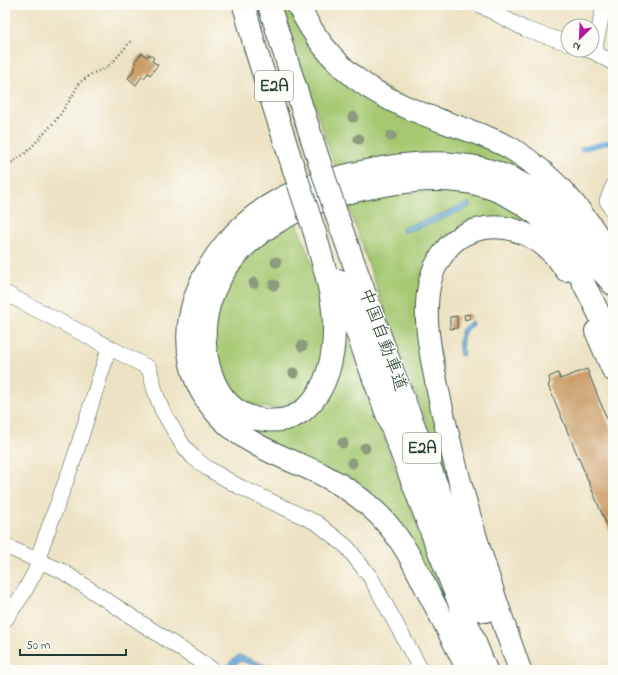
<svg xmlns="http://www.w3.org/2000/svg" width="618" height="675" font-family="'Indie Flower','Klee One',sans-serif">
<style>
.green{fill:#a4c770;stroke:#628252}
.water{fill:#66a9db;stroke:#427388}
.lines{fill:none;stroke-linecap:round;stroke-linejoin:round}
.stream{stroke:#66a9db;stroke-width:4.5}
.building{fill:#cb9e69}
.minor-casing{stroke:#3e564a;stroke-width:16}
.motorway-casing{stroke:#3e564a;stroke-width:24}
.path{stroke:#3e564a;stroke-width:2.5;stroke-dasharray:1 3;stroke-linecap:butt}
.minor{stroke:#fff;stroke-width:15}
.motorway{stroke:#fff;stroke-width:22}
.motorway-bridge-casing{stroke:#3e564a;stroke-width:24;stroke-linecap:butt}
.motorway-bridge{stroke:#fff;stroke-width:22}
.tree{fill:#8e9b7d}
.labels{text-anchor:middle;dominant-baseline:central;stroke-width:3;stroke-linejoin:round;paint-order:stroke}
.shield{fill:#fdfcf7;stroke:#62766e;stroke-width:1}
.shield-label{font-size:17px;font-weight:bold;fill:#1f3d34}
.street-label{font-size:18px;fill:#1f3d34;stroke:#fdfcf7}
</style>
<rect width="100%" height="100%" fill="#fdfcf7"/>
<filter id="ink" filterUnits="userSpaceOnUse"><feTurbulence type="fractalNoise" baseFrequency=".025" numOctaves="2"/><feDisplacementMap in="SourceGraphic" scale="8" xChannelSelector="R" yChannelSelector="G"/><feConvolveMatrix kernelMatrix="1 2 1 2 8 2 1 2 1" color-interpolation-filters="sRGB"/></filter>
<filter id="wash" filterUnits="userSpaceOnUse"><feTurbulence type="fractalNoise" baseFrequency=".012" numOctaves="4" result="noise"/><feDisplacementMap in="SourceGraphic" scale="16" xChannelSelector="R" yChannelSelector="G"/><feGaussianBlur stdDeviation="0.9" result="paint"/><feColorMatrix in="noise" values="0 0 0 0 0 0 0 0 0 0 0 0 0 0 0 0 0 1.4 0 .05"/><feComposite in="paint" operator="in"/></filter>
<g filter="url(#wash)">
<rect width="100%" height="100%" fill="#ede3c4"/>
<path class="green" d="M 281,5 L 290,5 L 321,53 L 521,161 L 547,193 L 336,170 Z
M 443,190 C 453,191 464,191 474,193 C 502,197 523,217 544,234 L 490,219 L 426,272 L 472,546 L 387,317 L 347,202 L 370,196 Z
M 296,222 C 310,258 326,296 327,335 C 327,342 322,369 319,374 C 317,379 312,384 308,389 C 297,404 287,410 268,408 C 204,402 204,315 234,274 C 237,269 242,265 246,260 C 252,255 257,248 263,243 C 273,235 286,229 296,222 Z
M 343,328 L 453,620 L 409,543 L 284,451 L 228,414 L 248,423 L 326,400 C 340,377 345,355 343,328 Z"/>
<path class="water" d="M 469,202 L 470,207 L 433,223 L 403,233 L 402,228 L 444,213 Z
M 472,321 L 473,325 C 461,331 462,344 464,355 L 460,356 C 458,342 457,328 472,321 Z
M 239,655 L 245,657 L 278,670 L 267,670 L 241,661 L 236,664 L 233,670 L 223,670 L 233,659 Z"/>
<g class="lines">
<path class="stream" d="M 582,149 L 613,141"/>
</g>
<g id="blocks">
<path class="building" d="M 142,53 L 147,57 L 149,54 L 154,58 L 152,61 L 158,65 L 150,75 L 148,73 L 144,78 L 142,76 L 136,85 L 128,78 L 134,70 L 133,69 L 136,64 L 134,62 Z
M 469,314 L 471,318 L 465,320 L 464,315 Z
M 457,316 L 457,328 L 450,329 L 450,317 Z
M 587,369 L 613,434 L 613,540 L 548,385 L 550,384 L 549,377 L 558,373 L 560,379 Z"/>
</g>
</g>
<g filter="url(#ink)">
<use href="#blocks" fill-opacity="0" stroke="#3e564a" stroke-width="1"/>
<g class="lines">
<defs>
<path id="minor" d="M 480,5 L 525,29 L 568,43
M 588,50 L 594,52 L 613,63
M 594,52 L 604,5
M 613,186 L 607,201 L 613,211
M 5,293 L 149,368 L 155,391 L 162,410 L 182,444 L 193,457 L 207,468 L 238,486 L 317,523 L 347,547 L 371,578 L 421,670
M 5,546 L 62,571 L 213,670
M 5,620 L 23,594 L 36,570 L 41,549 L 74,459 L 109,348"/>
<path id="motorway" d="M 244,5 L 255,47 L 294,170
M 269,5 L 319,161
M 298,5 C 329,69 373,97 439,120 C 463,129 490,136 512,149 C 556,176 587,216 613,260
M 340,225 L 392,369 L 485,611
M 315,233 C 323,265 335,298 334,331 C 334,357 327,388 307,407 C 286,428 248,423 228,403 C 215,389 209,371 206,353 C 202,326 208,299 222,275 C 236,251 259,232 282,219 C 330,190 426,171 481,185 C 500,190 518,200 534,212 C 559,230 572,258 585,286 C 595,305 604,324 613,344
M 338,280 C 385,411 434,541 486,670
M 596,331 L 613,370
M 468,670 C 455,644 442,618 428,592 C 415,565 401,537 379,515 C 362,498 343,485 321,474 C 287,458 250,447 223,420 C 153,350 198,246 275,202 C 305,184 352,173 387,167 C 453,157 518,164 564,219 C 574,230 581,244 590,256 C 597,266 605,275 613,284
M 520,670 C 487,579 458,486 438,391 C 431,355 421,314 431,278 C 433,269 438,261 443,254 C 451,241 462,234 476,230 C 512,220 547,240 566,270"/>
</defs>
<use href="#minor" class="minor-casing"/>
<use href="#motorway" class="motorway-casing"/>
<path class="path" d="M 5,167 L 27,152 L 57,119 L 73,95 L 79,83 L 93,73 L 104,69 L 113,62 L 131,41"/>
<use href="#minor" class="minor"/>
<use href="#motorway" class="motorway"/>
<defs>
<path id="motorway-bridge" d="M 319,161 L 340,225
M 294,170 L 315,233"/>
</defs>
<use href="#motorway-bridge" class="motorway-bridge-casing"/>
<use href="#motorway-bridge" class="motorway-bridge"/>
</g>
<g class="tree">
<circle cx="353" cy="117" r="5.5"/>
<circle cx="391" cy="136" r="5.5"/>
<circle cx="359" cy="139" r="5.5"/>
<circle cx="276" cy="262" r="5.5"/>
<circle cx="254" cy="283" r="5.5"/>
<circle cx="274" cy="285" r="5.5"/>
<circle cx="302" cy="346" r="5.5"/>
<circle cx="294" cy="373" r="5.5"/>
<circle cx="343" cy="443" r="5.5"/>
<circle cx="365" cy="448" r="5.5"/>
<circle cx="352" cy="463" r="5.5"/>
</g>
</g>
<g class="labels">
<g class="shield">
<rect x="255" y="71" width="38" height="30" rx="3"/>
<rect x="403" y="433" width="38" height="30" rx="3"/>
</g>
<g class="shield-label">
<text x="274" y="86">E2A</text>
<text x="422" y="448">E2A</text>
</g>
<g class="street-label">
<text transform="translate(382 340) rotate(70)">中国自動車道</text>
</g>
</g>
<rect width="618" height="675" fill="none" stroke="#fdfcf7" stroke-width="20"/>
<g transform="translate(580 38) rotate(204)"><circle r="19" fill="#fdfcf7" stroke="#a4b0a9"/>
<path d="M0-3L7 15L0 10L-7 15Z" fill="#b5179e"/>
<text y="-6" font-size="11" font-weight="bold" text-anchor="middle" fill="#1f3d34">N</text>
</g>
<path d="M20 649v6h106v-6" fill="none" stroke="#1f3d34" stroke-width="2"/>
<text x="26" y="649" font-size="12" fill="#1f3d34" stroke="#fdfcf7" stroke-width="3" paint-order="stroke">50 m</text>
</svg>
